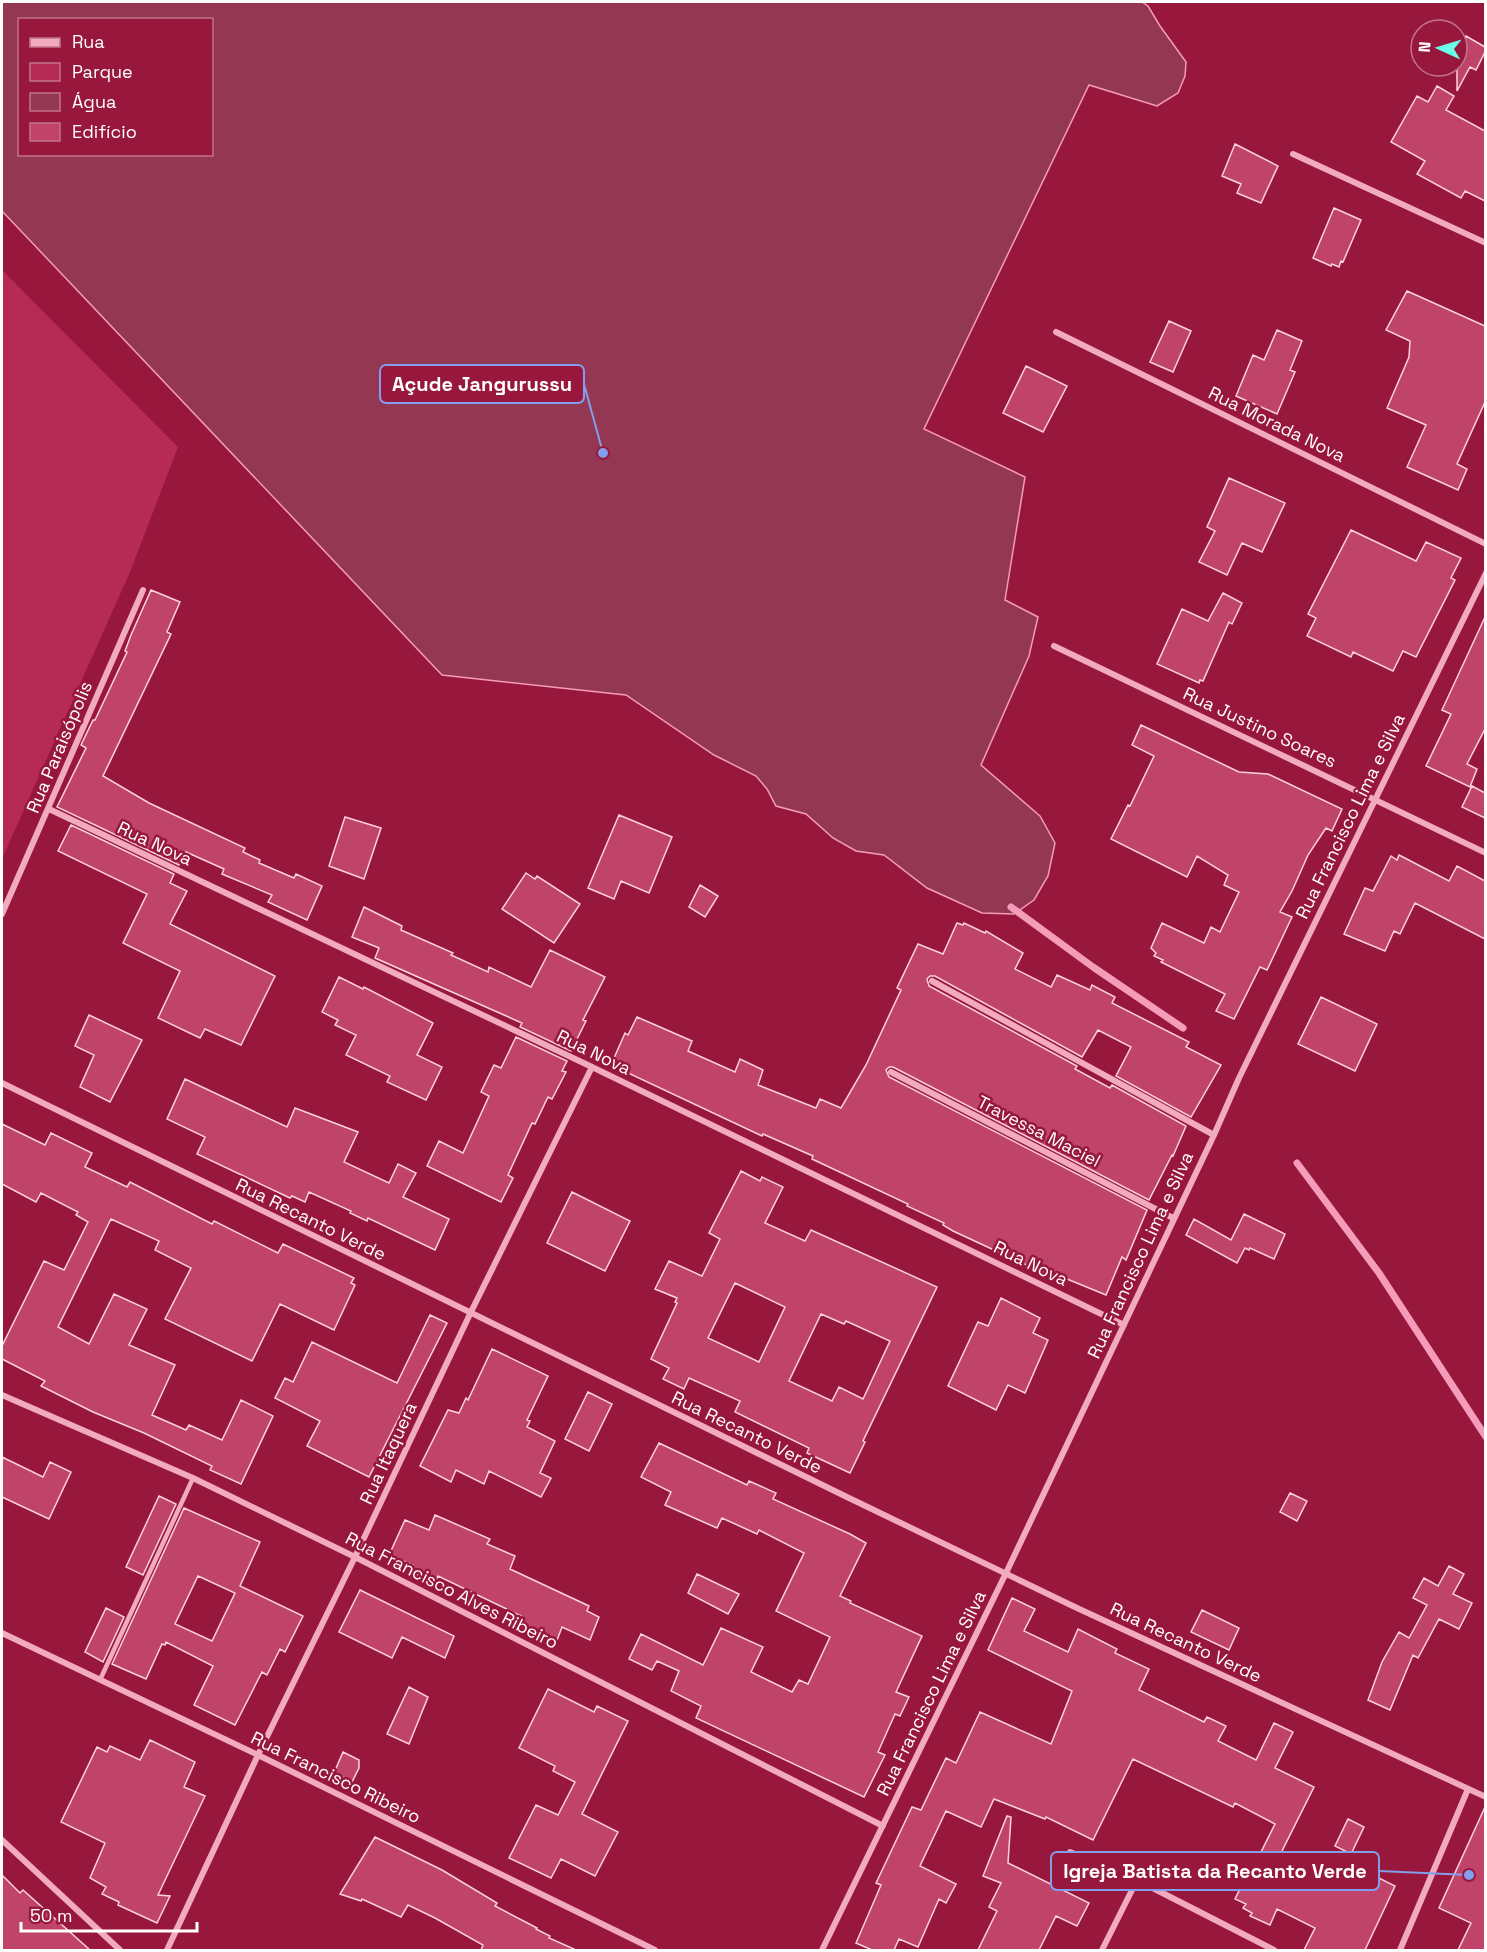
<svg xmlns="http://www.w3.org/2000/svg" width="1487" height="1952" font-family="'Space Grotesk',sans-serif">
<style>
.green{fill:#b62a56}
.water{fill:#943752;stroke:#f49cb9;stroke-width:1.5;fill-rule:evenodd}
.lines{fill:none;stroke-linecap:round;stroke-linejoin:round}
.stream{stroke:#f49cb9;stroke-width:7}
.building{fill:#c0446a;stroke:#fcd1df;stroke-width:1.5;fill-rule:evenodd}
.lane{stroke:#f2aac0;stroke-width:4.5}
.street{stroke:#f2aac0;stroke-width:6}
.labels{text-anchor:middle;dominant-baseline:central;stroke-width:5;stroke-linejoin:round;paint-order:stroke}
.street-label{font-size:18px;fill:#fff;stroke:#98173d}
.leader{fill:none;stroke:#839eea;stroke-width:2}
.callout-dot{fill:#839eea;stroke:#98173d;stroke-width:2}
.callout{fill:#98173d;stroke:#839eea;stroke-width:2}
.callout-label{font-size:20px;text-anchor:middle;font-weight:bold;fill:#fff}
</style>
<rect width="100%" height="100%" fill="#98173d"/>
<path class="green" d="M 2,270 L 178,447 L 130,572 L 2,859 Z"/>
<path class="water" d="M 2,2 L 1142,2 L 1148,6 L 1160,26 L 1186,62 L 1185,76 L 1178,93 L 1157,106 L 1089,85 L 924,429 L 1025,477 L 1005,600 L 1038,617 L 1029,656 L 981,765 L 1040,816 L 1055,843 L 1048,876 L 1034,900 L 1014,914 L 982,913 L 927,888 L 884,855 L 856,851 L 833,838 L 806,814 L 776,806 L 767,789 L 756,776 L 714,755 L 626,695 L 442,675 L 2,211 ZM 20,20 L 212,20 L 212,154 L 20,154 Z"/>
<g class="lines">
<path class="stream" d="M 1011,907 L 1093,967 L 1183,1028
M 1297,1163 L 1379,1273 L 1486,1437"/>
</g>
<path class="building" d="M 1466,36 L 1485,47 L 1485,52 L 1476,70 L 1470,67 L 1457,91 L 1457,51 Z
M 1437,86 L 1454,96 L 1446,110 L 1485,131 L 1485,201 L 1465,191 L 1461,198 L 1417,174 L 1425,161 L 1391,142 L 1417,96 L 1428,102 Z
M 1235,144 L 1278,166 L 1261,203 L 1237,193 L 1241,184 L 1222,176 Z
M 1334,208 L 1361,220 L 1343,262 L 1341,261 L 1339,267 L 1332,264 L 1331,266 L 1313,258 Z
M 1407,291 L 1485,326 L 1485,402 L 1457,464 L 1467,469 L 1458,490 L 1407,467 L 1426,425 L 1387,408 L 1409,357 L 1410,341 L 1386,330 Z
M 1169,321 L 1191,331 L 1173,372 L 1150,362 Z
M 1277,330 L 1302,341 L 1290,370 L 1295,372 L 1277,414 L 1236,396 L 1253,355 L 1264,360 Z
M 1026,366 L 1067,386 L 1043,432 L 1003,413 Z
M 1229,478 L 1285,503 L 1262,552 L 1242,543 L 1227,575 L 1199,562 L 1215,531 L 1207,527 Z
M 1351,530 L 1416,561 L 1426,542 L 1461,558 L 1451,578 L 1455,580 L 1416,657 L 1403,651 L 1393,671 L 1353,652 L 1351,657 L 1307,636 L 1316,618 L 1308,614 Z
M 151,590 L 180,602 L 167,632 L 171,634 L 103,776 L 149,803 L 245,848 L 243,852 L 260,860 L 259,863 L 294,878 L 296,874 L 322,886 L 307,920 L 268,902 L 272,895 L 222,874 L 224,869 L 186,852 L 179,865 L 57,807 L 86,748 L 81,745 L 93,720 L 95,720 L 127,652 L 125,651 L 131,635 Z
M 1223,593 L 1242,603 L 1232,624 L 1229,622 L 1203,681 L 1200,680 L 1199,683 L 1157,664 L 1182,609 L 1208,621 Z
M 1485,617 L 1485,729 L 1467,764 L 1477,769 L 1470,787 L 1426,766 L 1451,714 L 1442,710 Z
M 1141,725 L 1239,772 L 1268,774 L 1342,809 L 1332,831 L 1326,828 L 1308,855 L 1292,891 L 1280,912 L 1292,917 L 1267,970 L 1260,967 L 1234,1019 L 1216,1011 L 1225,994 L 1161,962 L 1163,960 L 1154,956 L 1156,953 L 1151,948 L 1162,923 L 1204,943 L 1211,927 L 1220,932 L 1239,892 L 1224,885 L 1228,875 L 1197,856 L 1187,877 L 1111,839 L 1128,805 L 1130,806 L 1154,756 L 1132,745 Z
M 1472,786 L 1485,793 L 1485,818 L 1462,807 Z
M 619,815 L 672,837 L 649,893 L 621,881 L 614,899 L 588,888 Z
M 345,817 L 381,828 L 364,879 L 329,866 Z
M 71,825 L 174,874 L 170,883 L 187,891 L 170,924 L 275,976 L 241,1045 L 205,1029 L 200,1038 L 158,1018 L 180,971 L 123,943 L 147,894 L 58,851 Z
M 1399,855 L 1449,881 L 1457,866 L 1485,881 L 1485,939 L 1415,903 L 1400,934 L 1394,931 L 1385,951 L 1344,934 L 1365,888 L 1373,891 L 1391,856 L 1397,860 Z
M 526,873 L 535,879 L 537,876 L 580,904 L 554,943 L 502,909 Z
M 700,885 L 718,896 L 705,917 L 689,907 Z
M 364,907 L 402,926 L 401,930 L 453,953 L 451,955 L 488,972 L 489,967 L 531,987 L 550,950 L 605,977 L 583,1020 L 586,1021 L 571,1051 L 520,1027 L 522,1023 L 375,958 L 379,948 L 352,937 Z
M 957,923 L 963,925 L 964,923 L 985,933 L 986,931 L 1023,953 L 1015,969 L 1051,987 L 1057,975 L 1090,990 L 1092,985 L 1115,997 L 1112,1003 L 1189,1042 L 1186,1047 L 1221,1065 L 1191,1117 L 1116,1076 L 1131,1047 L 1098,1030 L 1082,1057 L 935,976 L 930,976 L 927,979 L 929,986 L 1077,1066 L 1075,1069 L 1110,1088 L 1112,1085 L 1186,1126 L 1173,1156 L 1172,1155 L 1149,1200 L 893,1067 L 889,1067 L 886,1070 L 889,1077 L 1147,1210 L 1126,1260 L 1122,1257 L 1106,1295 L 1050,1272 L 1048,1275 L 953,1231 L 943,1225 L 944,1223 L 907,1206 L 908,1204 L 812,1159 L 813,1156 L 763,1134 L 762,1136 L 611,1065 L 625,1033 L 628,1035 L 637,1017 L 692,1041 L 688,1051 L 735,1072 L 740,1059 L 763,1070 L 758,1085 L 816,1108 L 820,1099 L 841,1108 L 866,1065 L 901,990 L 897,988 L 918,944 L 943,954 Z
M 339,977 L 363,989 L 364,987 L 433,1023 L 417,1055 L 442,1067 L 426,1100 L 387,1082 L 390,1076 L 346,1055 L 356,1035 L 335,1025 L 338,1020 L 322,1012 Z
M 1321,997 L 1377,1024 L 1355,1071 L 1298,1044 Z
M 89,1015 L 142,1040 L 110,1102 L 80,1087 L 94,1055 L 75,1046 Z
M 516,1037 L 567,1061 L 562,1071 L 566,1072 L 552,1099 L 548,1097 L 535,1124 L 532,1123 L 508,1175 L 513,1178 L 501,1202 L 427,1166 L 439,1141 L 463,1153 L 489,1096 L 481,1092 L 494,1065 L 501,1068 Z
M 185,1079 L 287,1127 L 295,1108 L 358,1132 L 344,1162 L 389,1183 L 398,1164 L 416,1173 L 403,1197 L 449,1219 L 435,1250 L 368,1218 L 367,1221 L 350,1213 L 351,1211 L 309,1192 L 305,1202 L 292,1196 L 290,1198 L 197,1154 L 205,1137 L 167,1119 Z
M 2,1124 L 45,1145 L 51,1133 L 92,1153 L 85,1167 L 127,1187 L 130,1182 L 212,1224 L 214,1221 L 278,1253 L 283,1244 L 354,1278 L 351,1283 L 355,1285 L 334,1330 L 280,1304 L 252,1361 L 165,1319 L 191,1268 L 155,1250 L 159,1241 L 111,1219 L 58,1327 L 89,1344 L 114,1294 L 147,1309 L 129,1345 L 175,1365 L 152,1415 L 186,1430 L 189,1425 L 222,1440 L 241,1400 L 273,1416 L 241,1484 L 210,1470 L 212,1466 L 144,1433 L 93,1412 L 41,1386 L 45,1381 L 2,1359 L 2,1346 L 44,1261 L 64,1270 L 88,1222 L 76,1215 L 78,1212 L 41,1193 L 36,1202 L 2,1184 Z
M 741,1171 L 760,1181 L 762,1177 L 783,1187 L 765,1223 L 805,1241 L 811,1230 L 937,1287 L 863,1441 L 865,1442 L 850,1473 L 807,1453 L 809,1448 L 735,1412 L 740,1401 L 689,1378 L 684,1389 L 663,1379 L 669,1368 L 651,1359 L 677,1303 L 675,1302 L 677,1298 L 655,1289 L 669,1261 L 702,1276 L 720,1239 L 709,1233 ZM 735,1283 L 785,1307 L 759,1362 L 708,1338 ZM 821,1314 L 844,1324 L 846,1321 L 890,1341 L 863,1399 L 839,1387 L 832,1401 L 789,1381 Z
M 572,1192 L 630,1221 L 605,1271 L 547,1243 Z
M 1244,1214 L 1285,1234 L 1274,1259 L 1250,1248 L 1249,1250 L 1245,1248 L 1237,1263 L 1186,1235 L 1194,1219 L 1231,1240 Z
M 1001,1298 L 1040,1318 L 1033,1333 L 1048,1340 L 1025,1393 L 1008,1385 L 996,1410 L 948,1386 L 978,1322 L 988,1326 Z
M 430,1315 L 447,1323 L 369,1477 L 307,1446 L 320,1421 L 275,1398 L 285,1378 L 293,1382 L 312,1342 L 397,1383 Z
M 492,1349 L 548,1376 L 527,1420 L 530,1421 L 527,1427 L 555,1441 L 540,1473 L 551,1478 L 541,1497 L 489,1471 L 484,1484 L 456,1470 L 451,1482 L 420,1466 L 448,1410 L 459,1413 L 466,1398 L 468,1400 Z
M 588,1392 L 612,1404 L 589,1451 L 565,1439 Z
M 659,1443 L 747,1485 L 749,1481 L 776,1493 L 773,1499 L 850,1534 L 866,1543 L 840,1596 L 851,1601 L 850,1603 L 922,1636 L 896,1692 L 909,1697 L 900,1716 L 895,1714 L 878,1752 L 885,1755 L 864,1797 L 696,1718 L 701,1706 L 671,1691 L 679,1671 L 657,1661 L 652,1670 L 629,1659 L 641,1634 L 703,1665 L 721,1628 L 763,1647 L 751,1672 L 792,1692 L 799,1680 L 808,1684 L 830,1637 L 776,1611 L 804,1553 L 759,1530 L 757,1534 L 722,1518 L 717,1528 L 665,1505 L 671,1492 L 641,1477 Z
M 2,1457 L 43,1477 L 50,1462 L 71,1472 L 49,1519 L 2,1497 Z
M 1290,1493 L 1307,1501 L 1297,1521 L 1280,1512 Z
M 159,1496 L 176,1504 L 143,1575 L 126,1567 Z
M 184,1508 L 260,1542 L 240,1586 L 303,1616 L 285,1652 L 280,1649 L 267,1675 L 262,1672 L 235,1725 L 194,1705 L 213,1666 L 166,1642 L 165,1645 L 162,1644 L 146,1679 L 112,1664 ZM 198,1576 L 235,1593 L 212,1641 L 175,1624 Z
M 435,1515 L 490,1539 L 487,1544 L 515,1556 L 510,1569 L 589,1606 L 587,1611 L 599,1617 L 590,1640 L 562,1627 L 556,1643 L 517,1624 L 521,1616 L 438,1576 L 435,1583 L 409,1571 L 413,1565 L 389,1555 L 405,1520 L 429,1530 Z
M 1449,1566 L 1464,1574 L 1453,1594 L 1472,1603 L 1459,1629 L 1439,1619 L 1418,1658 L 1413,1655 L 1390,1710 L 1368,1700 L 1382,1662 L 1399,1632 L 1409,1638 L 1427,1605 L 1413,1598 L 1424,1578 L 1438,1586 Z
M 697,1574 L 739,1594 L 728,1614 L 688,1593 Z
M 360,1590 L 454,1636 L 445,1658 L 402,1637 L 392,1658 L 339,1632 Z
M 1012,1598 L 1035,1609 L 1024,1631 L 1068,1652 L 1078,1629 L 1117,1649 L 1115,1653 L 1149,1669 L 1139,1690 L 1204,1722 L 1207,1717 L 1226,1726 L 1218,1741 L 1256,1760 L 1274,1723 L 1293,1732 L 1275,1768 L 1314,1787 L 1278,1859 L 1321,1879 L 1333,1855 L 1395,1886 L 1365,1950 L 1304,1950 L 1315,1928 L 1277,1909 L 1270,1925 L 1250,1916 L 1252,1913 L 1243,1908 L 1246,1904 L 1235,1899 L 1246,1877 L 1248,1878 L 1275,1824 L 1235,1803 L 1233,1807 L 1133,1759 L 1093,1840 L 1046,1817 L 1045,1819 L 994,1799 L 981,1827 L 946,1811 L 920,1866 L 956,1884 L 946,1903 L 939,1899 L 918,1947 L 899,1939 L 894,1950 L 872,1950 L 856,1943 L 881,1885 L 876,1883 L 912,1807 L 921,1810 L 946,1758 L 956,1763 L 980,1712 L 1051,1744 L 1072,1691 L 988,1650 Z
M 106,1608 L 124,1617 L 103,1662 L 85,1652 Z
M 1202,1610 L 1239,1628 L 1229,1650 L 1191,1632 Z
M 409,1687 L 428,1697 L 409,1744 L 387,1734 Z
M 548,1689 L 594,1712 L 597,1706 L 628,1721 L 582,1814 L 618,1832 L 595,1876 L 561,1859 L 551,1878 L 509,1858 L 536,1805 L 558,1815 L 575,1782 L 553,1771 L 555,1766 L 519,1748 Z
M 150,1740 L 195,1762 L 184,1787 L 205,1796 L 158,1895 L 170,1896 L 157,1923 L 118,1905 L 119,1902 L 102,1894 L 106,1887 L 90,1878 L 105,1843 L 61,1822 L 97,1747 L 107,1752 L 110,1746 L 140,1760 Z
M 343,1752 L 359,1760 L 359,1768 L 352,1782 L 334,1773 Z
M 1485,1807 L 1485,1950 L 1458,1950 L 1471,1923 L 1439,1908 Z
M 1007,1816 L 1011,1817 L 1008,1863 L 1089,1903 L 1077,1926 L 1056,1916 L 1039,1950 L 978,1950 L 997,1911 L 989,1907 L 1001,1883 L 983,1876 Z
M 1348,1819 L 1364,1827 L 1351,1854 L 1335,1846 Z
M 375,1837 L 442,1870 L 497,1903 L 495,1906 L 537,1928 L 536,1929 L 550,1936 L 549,1938 L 576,1950 L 481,1950 L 483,1945 L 435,1918 L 408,1905 L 401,1917 L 362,1899 L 361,1901 L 340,1894 Z
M 2,1875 L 20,1893 L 23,1890 L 90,1950 L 2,1950 Z"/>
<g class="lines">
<path class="lane" d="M 100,1680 L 193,1478"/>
<path class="street" d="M 1293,154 L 1486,243
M 1056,332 L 1486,544
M 1054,646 L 1486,853
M 49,809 L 592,1067 L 1124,1325
M 2,914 L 143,590
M 932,981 L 1214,1135
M 891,1072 L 1173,1218
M 2,1083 L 849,1498 L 1077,1608 L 1486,1797
M 2,1395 L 193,1478 L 355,1557 L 883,1826
M 2,1633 L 258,1755 L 655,1950
M 2,1840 L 120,1950
M 1070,1852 L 1137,1880 L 1274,1950
M 167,1950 L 258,1755 L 355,1557 L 470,1314 L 592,1067
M 822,1950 L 1006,1573 L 1214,1135 L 1239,1078 L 1486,573
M 1102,1950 L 1137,1880
M 1400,1950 L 1468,1789"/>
</g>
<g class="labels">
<g class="street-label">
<text transform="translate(1277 424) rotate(26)">Rua Morada Nova</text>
<text transform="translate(1260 727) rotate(25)">Rua Justino Soares</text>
<text transform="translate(59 747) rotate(-67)">Rua Paraisópolis</text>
<text transform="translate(1350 816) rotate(-64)">Rua Francisco Lima e Silva</text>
<text transform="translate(155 843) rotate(25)">Rua Nova</text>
<text transform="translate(594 1052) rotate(26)">Rua Nova</text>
<text transform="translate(1039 1131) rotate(27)">Travessa Maciel</text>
<text transform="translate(311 1219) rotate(26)">Rua Recanto Verde</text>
<text transform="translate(1140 1255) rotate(-65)">Rua Francisco Lima e Silva</text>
<text transform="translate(1031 1263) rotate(26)">Rua Nova</text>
<text transform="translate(747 1432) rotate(26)">Rua Recanto Verde</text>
<text transform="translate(388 1453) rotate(-65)">Rua Itaquera</text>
<text transform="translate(452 1590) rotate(27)">Rua Francisco Alves Ribeiro</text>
<text transform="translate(1186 1642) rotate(25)">Rua Recanto Verde</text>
<text transform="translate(931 1693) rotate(-64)">Rua Francisco Lima e Silva</text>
<text transform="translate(336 1777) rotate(26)">Rua Francisco Ribeiro</text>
</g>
</g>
<path class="leader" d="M603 453L584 384M1469 1875L1379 1871"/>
<g class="callout-dot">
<circle cx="603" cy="453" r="6"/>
<circle cx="1469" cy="1875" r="6"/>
</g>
<g class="callout">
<rect x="380" y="365" width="204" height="38" rx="6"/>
<rect x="1051" y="1852" width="328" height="38" rx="6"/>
</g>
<g class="callout-label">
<text x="482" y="391">Açude Jangurussu</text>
<text x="1215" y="1878">Igreja Batista da Recanto Verde</text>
</g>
<rect width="1487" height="1952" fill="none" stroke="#ffffff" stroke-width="6"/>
<rect x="18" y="18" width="195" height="138" fill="#98173d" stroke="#c1748b" stroke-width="1.5"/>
<rect x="30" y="38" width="30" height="9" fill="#f2aac0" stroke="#c1748b" stroke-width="1.5"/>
<text x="72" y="48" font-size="18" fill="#ffffff">Rua</text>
<rect x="30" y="63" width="30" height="18" fill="#b62a56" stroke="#c1748b" stroke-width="1.5"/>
<text x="72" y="78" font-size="18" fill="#ffffff">Parque</text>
<rect x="30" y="93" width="30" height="18" fill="#943752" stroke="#c1748b" stroke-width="1.5"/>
<text x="72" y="108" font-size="18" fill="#ffffff">Água</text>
<rect x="30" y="123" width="30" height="18" fill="#c0446a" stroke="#c1748b" stroke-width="1.5"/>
<text x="72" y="138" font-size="18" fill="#ffffff">Edifício</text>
<g transform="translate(1439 48) rotate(274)"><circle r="28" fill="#98173d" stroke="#c1748b" stroke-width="1.5"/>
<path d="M0-4.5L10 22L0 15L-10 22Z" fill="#6affe9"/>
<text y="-9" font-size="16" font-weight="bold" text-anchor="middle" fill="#ffffff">N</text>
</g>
<path d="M21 1922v9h176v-9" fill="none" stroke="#ffffff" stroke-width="3"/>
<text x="30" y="1922" font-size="18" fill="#ffffff" stroke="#98173d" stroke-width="4.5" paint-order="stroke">50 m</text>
</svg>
